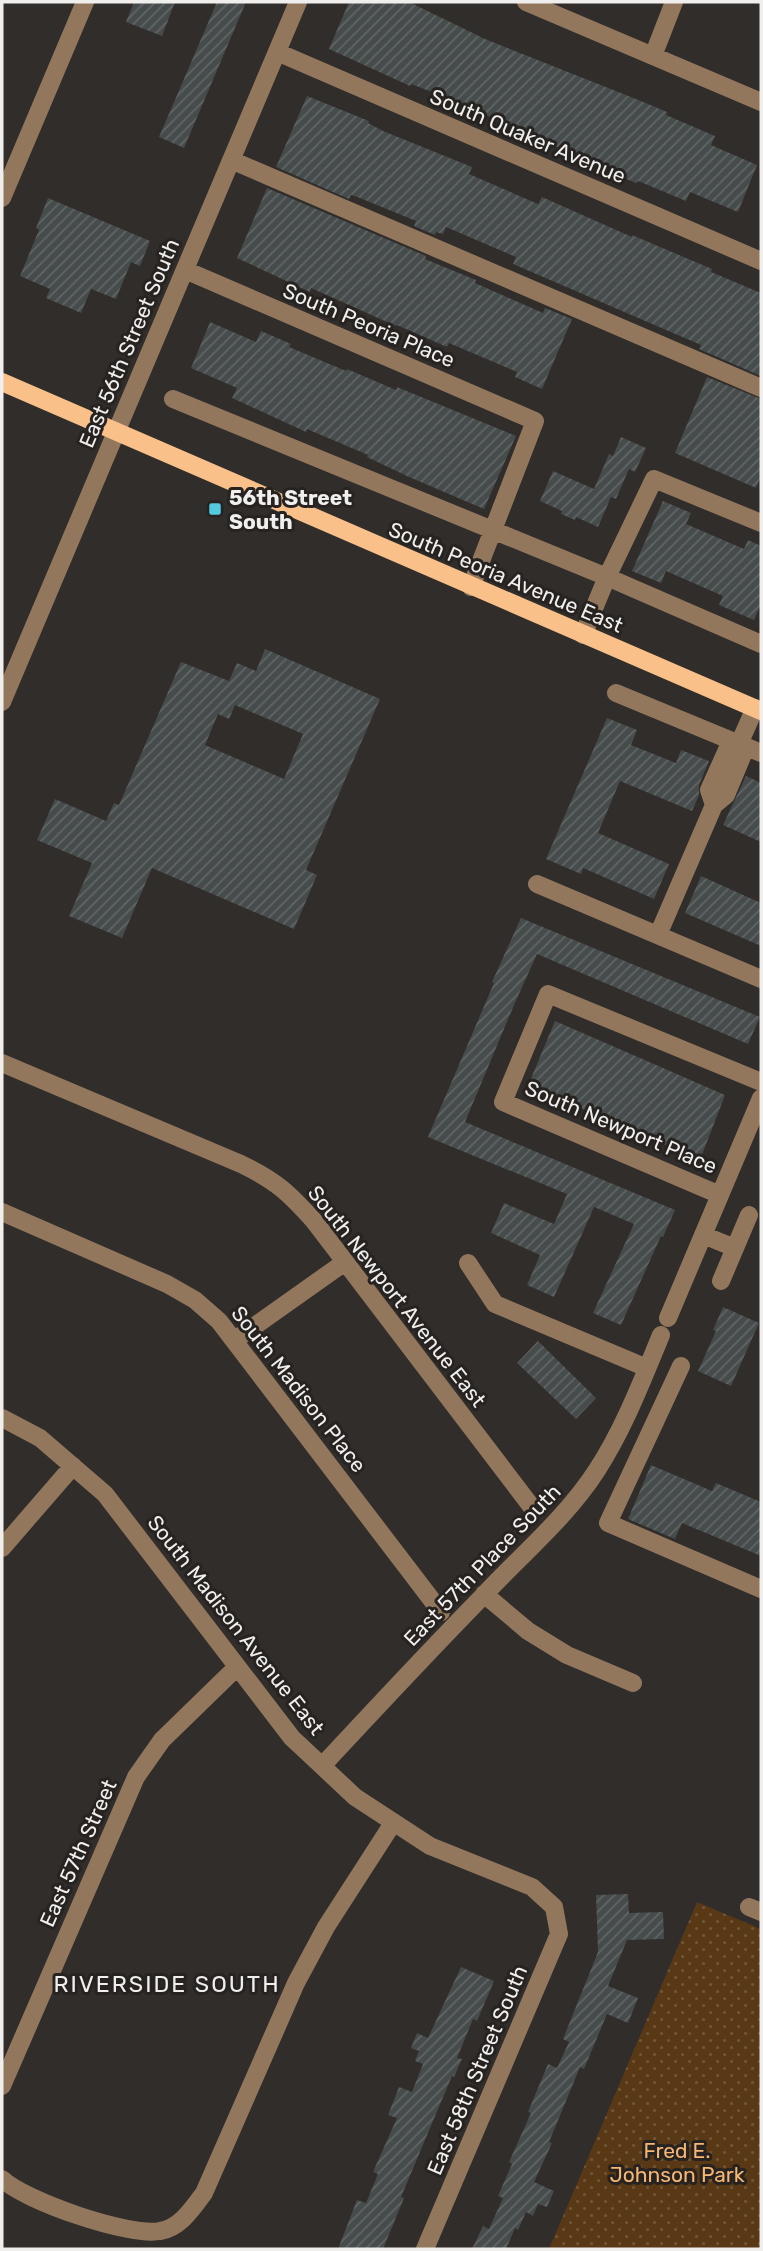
<svg xmlns="http://www.w3.org/2000/svg" width="763" height="2251" font-family="Rubik,sans-serif">
<style>
.park{fill:url(#park-dots)}
.building{fill:url(#building-hatch);fill-rule:evenodd}
.lines{fill:none;stroke-linecap:round;stroke-linejoin:round}
.minor{stroke:#93775d;stroke-width:18}
.major{stroke:#f9c189;stroke-width:18}
.poi-dot{fill:#54cade;stroke:#262321;stroke-width:2.5}
.labels{text-anchor:middle;dominant-baseline:central;stroke-width:6;stroke-linejoin:round;paint-order:stroke}
.street-label{font-size:21px;fill:#f1efed;stroke:#262321}
.poi-label{font-size:21px;font-weight:bold;fill:#f1efed;stroke:#262321;text-anchor:start}
.park-label{font-size:21px;fill:#f8b672;stroke:#262321}
.neighbourhood-label{font-size:23px;letter-spacing:2px;fill:#f1efed;stroke:#262321}
</style>
<defs>
<pattern id="park-dots" width="8" height="8" patternUnits="userSpaceOnUse" patternTransform="scale(1.75)"><rect width="8" height="8" fill="#583815"/><path d="M2 2h.1M6 6h.1" fill="none" stroke="#705537" stroke-width="1.8" stroke-linecap="round"/></pattern>
<pattern id="building-hatch" width="6" height="6" patternUnits="userSpaceOnUse" patternTransform="scale(1.75)"><rect width="6" height="6" fill="#464b4c"/><path d="M-1 1l2-2M0 6l6-6M5 7l2-2" fill="none" stroke="#616566"/></pattern>
</defs>
<rect width="100%" height="100%" fill="#302d2b"/>
<path class="park" d="M 697,1902 L 761,1929 L 761,2249 L 549,2249 Z"/>
<path class="building" d="M 134,2 L 175,2 L 162,36 L 126,22 Z
M 217,2 L 246,2 L 184,148 L 159,137 Z
M 349,2 L 409,2 L 485,39 L 641,101 L 667,112 L 666,115 L 715,136 L 711,145 L 757,165 L 738,212 L 690,192 L 686,201 L 638,181 L 636,183 L 610,172 L 612,169 L 542,141 L 458,102 L 411,84 L 410,86 L 329,49 Z
M 307,96 L 369,121 L 368,123 L 383,131 L 472,167 L 469,174 L 538,204 L 542,197 L 632,237 L 632,235 L 712,269 L 711,272 L 761,293 L 761,376 L 699,349 L 701,345 L 513,264 L 516,257 L 446,227 L 443,234 L 436,232 L 435,235 L 414,226 L 416,221 L 355,196 L 351,195 L 349,199 L 276,167 Z
M 267,188 L 426,256 L 425,259 L 476,280 L 475,283 L 543,313 L 545,308 L 572,319 L 542,389 L 515,377 L 517,372 L 449,343 L 447,347 L 397,325 L 396,326 L 311,288 L 310,292 L 237,258 Z
M 48,198 L 150,241 L 140,266 L 131,262 L 116,299 L 91,289 L 81,313 L 46,298 L 50,289 L 20,276 L 39,230 L 36,228 Z
M 210,322 L 256,342 L 261,331 L 291,344 L 289,347 L 346,371 L 347,369 L 396,390 L 397,387 L 516,436 L 484,509 L 409,477 L 367,457 L 368,455 L 307,429 L 306,432 L 232,398 L 237,388 L 191,368 Z
M 707,377 L 761,399 L 761,476 L 756,488 L 675,453 Z
M 621,437 L 646,448 L 635,472 L 629,469 L 616,499 L 611,497 L 598,527 L 576,517 L 575,520 L 561,514 L 562,511 L 540,501 L 553,471 L 594,489 L 609,454 L 613,456 Z
M 663,501 L 691,513 L 686,524 L 744,549 L 748,540 L 761,546 L 761,604 L 754,620 L 719,605 L 723,596 L 666,571 L 661,583 L 632,571 Z
M 265,649 L 380,699 L 306,870 L 317,875 L 294,929 L 152,868 L 122,938 L 69,916 L 92,863 L 37,840 L 55,799 L 106,821 L 114,803 L 119,805 L 181,662 L 229,681 L 237,663 L 256,671 ZM 235,705 L 303,734 L 284,779 L 205,745 L 218,714 L 229,719 Z
M 607,718 L 637,730 L 631,745 L 676,763 L 681,750 L 709,761 L 699,785 L 699,795 L 692,811 L 620,781 L 598,833 L 669,864 L 654,899 L 583,868 L 581,874 L 546,859 Z
M 746,776 L 761,783 L 761,842 L 723,825 Z
M 701,876 L 761,903 L 761,946 L 685,913 Z
M 521,918 L 760,1017 L 748,1044 L 537,954 L 514,1005 L 465,1122 L 675,1210 L 663,1237 L 661,1236 L 621,1325 L 593,1313 L 634,1224 L 594,1207 L 554,1297 L 527,1285 L 540,1255 L 491,1233 L 504,1203 L 554,1224 L 567,1194 L 428,1137 L 494,983 L 492,982 Z
M 555,1021 L 725,1095 L 700,1160 L 578,1107 L 527,1088 Z
M 723,1307 L 759,1323 L 731,1386 L 698,1371 L 716,1331 L 713,1330 Z
M 538,1341 L 596,1398 L 576,1419 L 517,1363 Z
M 651,1465 L 712,1491 L 716,1483 L 761,1502 L 761,1556 L 682,1523 L 675,1539 L 628,1519 Z
M 628,1894 L 629,1913 L 663,1912 L 664,1939 L 627,1940 L 608,1986 L 638,1998 L 628,2023 L 607,2014 L 584,2069 L 580,2067 L 549,2142 L 552,2143 L 534,2182 L 554,2191 L 547,2207 L 538,2204 L 533,2216 L 526,2212 L 518,2230 L 515,2228 L 506,2249 L 472,2249 L 483,2226 L 489,2229 L 503,2198 L 498,2196 L 512,2164 L 509,2162 L 531,2113 L 528,2112 L 548,2064 L 557,2068 L 569,2042 L 563,2039 L 598,1952 L 596,1895 Z
M 461,1967 L 494,1981 L 477,2021 L 473,2019 L 457,2058 L 462,2059 L 454,2077 L 452,2076 L 401,2197 L 404,2198 L 383,2249 L 338,2249 L 357,2200 L 366,2203 L 378,2174 L 373,2172 L 397,2118 L 388,2115 L 399,2087 L 412,2092 L 423,2064 L 415,2061 L 419,2051 L 411,2048 L 417,2033 L 428,2038 Z"/>
<g class="lines">
<path class="minor" d="M 526,2 L 761,102
M 277,52 L 761,261
M 653,56 L 674,2
M 231,160 L 761,388
M 2,198 L 85,2
M 185,270 L 535,421 L 471,587
M 173,399 L 607,577 L 761,644
M 583,635 L 607,577 L 654,479 L 761,523
M 616,693 L 761,753
M 2,702 L 298,2
M 739,744 L 755,708
M 714,805 L 709,790 L 731,741
M 537,884 L 761,979
M 658,935 L 714,805 L 726,795 L 746,747
M 2,1063 L 241,1164 C 276,1181 288,1192 314,1221 L 534,1510
M 720,1195 L 503,1102 L 548,994 L 761,1082
M 2,1212 L 167,1284 L 195,1300 L 219,1321 L 441,1612
M 703,1235 L 735,1248
M 468,1263 L 495,1304 L 647,1368
M 721,1281 L 749,1215
M 668,1318 L 761,1098
M 235,1340 L 345,1262
M 681,1366 L 608,1523 L 761,1589
M 2,1418 L 40,1438 L 105,1494 L 292,1738 L 322,1766 L 355,1797 L 430,1846 L 532,1887 L 554,1907 L 559,1934 L 425,2249
M 2,1548 L 73,1466
M 484,1594 L 528,1631 L 567,1655 L 633,1683
M 322,1766 C 375,1709 428,1652 483,1596 C 522,1554 566,1518 597,1470 C 624,1428 642,1381 661,1335
M 749,1907 L 761,1912
M 2,2086 L 136,1777 L 162,1740 L 237,1667
M 2,2179 C 25,2201 129,2237 160,2231 C 180,2228 193,2208 204,2193 L 296,1983 L 326,1927 L 393,1823"/>
<path class="major" d="M 2,382 L 761,711"/>
</g>
<rect class="poi-dot" x="208" y="502" width="14" height="14" rx="3.5"/>
<g class="labels">
<g class="street-label">
<text transform="translate(528 136) rotate(23)">South Quaker Avenue</text>
<text transform="translate(369 325) rotate(23)">South Peoria Place</text>
<text transform="translate(129 343) rotate(-67)">East 56th Street South</text>
<text transform="translate(506 577) rotate(23)">South Peoria Avenue East</text>
<text transform="translate(621 1127) rotate(23)">South Newport Place</text>
<text transform="translate(397 1296) rotate(52)">South Newport Avenue East</text>
<text transform="translate(299 1389) rotate(52)">South Madison Place</text>
<text transform="translate(482 1565) rotate(-46)">East 57th Place South</text>
<text transform="translate(236 1625) rotate(52)">South Madison Avenue East</text>
<text transform="translate(78 1853) rotate(-66)">East 57th Street</text>
<text transform="translate(477 2070) rotate(-67)">East 58th Street South</text>
</g>
<g class="poi-label">
<text x="229" y="497">56th Street<tspan x="229" dy="24">South</tspan></text>
</g>
<g class="park-label">
<text x="677" y="2150">Fred E.<tspan x="677" dy="24">Johnson Park</tspan></text>
</g>
<g class="neighbourhood-label">
<text x="167" y="1984">RIVERSIDE SOUTH</text>
</g>
</g>
<rect width="763" height="2251" fill="none" stroke="#f1efed" stroke-width="7"/>
</svg>
